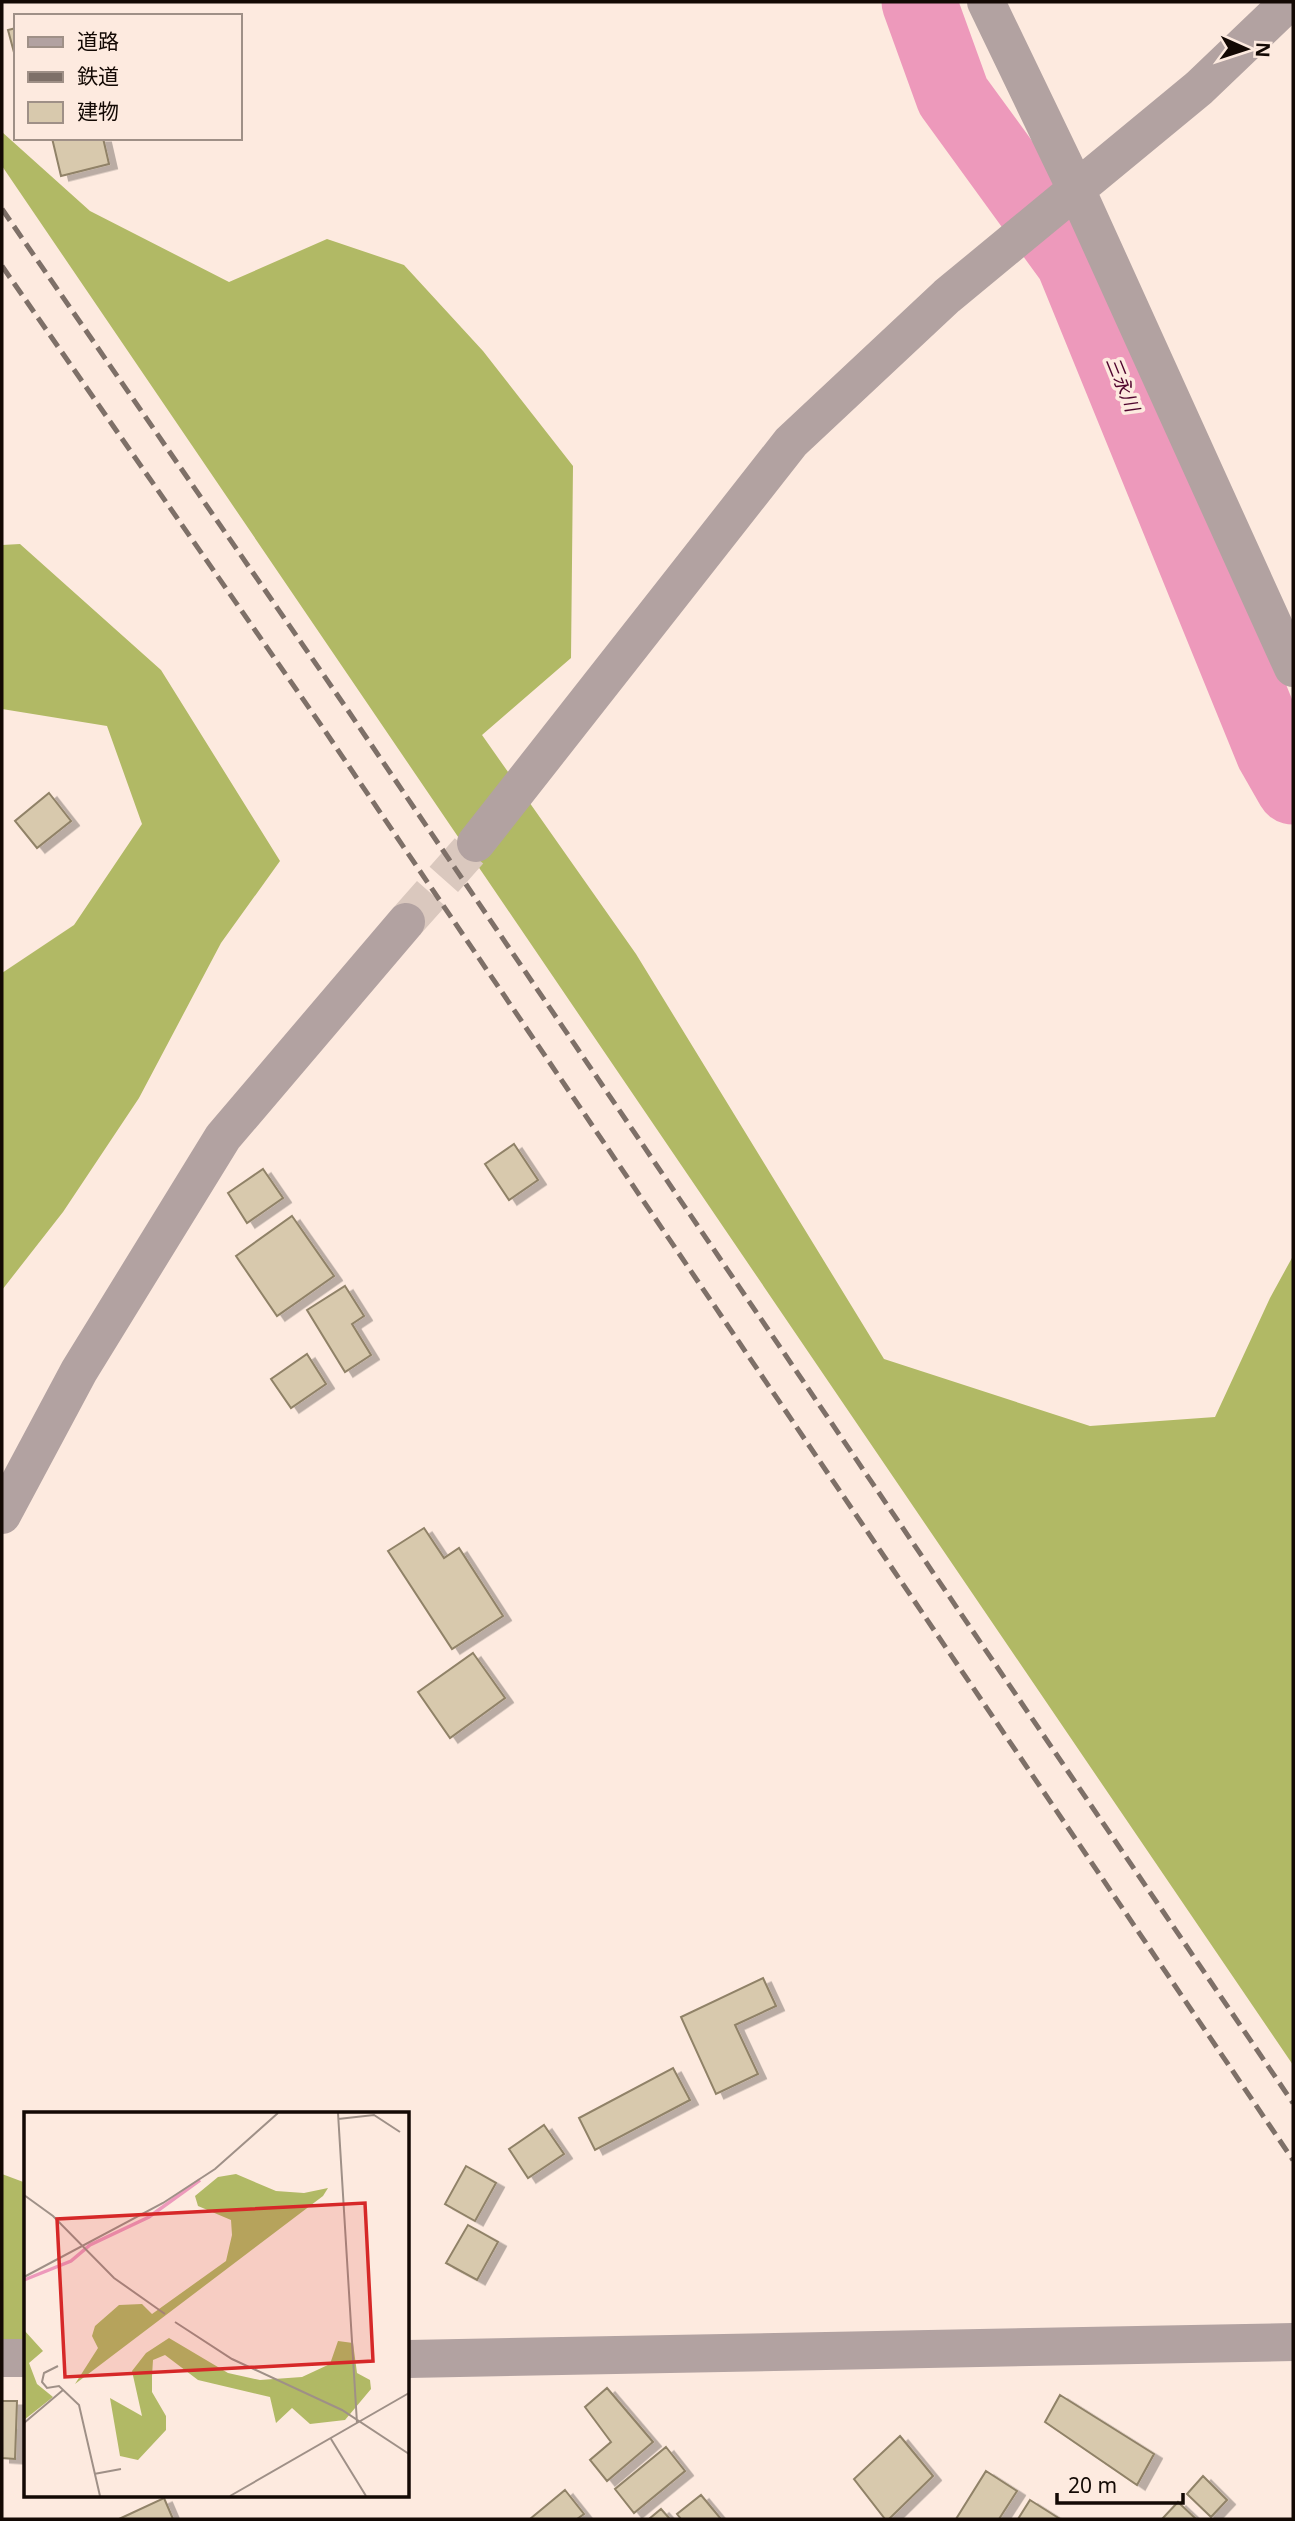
<svg xmlns="http://www.w3.org/2000/svg" width="1295" height="2521" font-family="'Noto Sans','Noto Sans JP',sans-serif">
<style>
.forest{fill:#b1b965}
.lines{fill:none;stroke-linecap:round;stroke-linejoin:round}
.river{stroke:#ed99bb;stroke-width:75}
.building{fill:#d8c9ad;stroke:#908267;stroke-width:2;filter:url(#shadow)}
.street-tunnel{stroke:#dac8be;stroke-width:38;stroke-dasharray:38 19;stroke-linecap:butt}
.street{stroke:#b2a2a1;stroke-width:38}
.rail{stroke:#7e7068;stroke-width:5;stroke-dasharray:14 7;stroke-linecap:butt}
.labels{text-anchor:middle;dominant-baseline:central;stroke-width:7;stroke-linejoin:round;paint-order:stroke}
.water-label{font-size:19px;font-style:italic;fill:#4f042d;stroke:#fdeadf}
.inset-river{fill:none;stroke:#ed99bb;stroke-width:3.5}
.inset-road{fill:none;stroke:#9f9087;stroke-width:2}
.view{fill:#d62828;fill-opacity:0.15;stroke:#d62828;stroke-width:3.5}
.inset-edge{fill:none;stroke:#130904;stroke-width:3.5}
</style>
<defs>
<filter id="shadow"><feDropShadow dx="8" dy="4.5" stdDeviation="0" flood-color="#0004"/></filter>
</defs>
<rect width="100%" height="100%" fill="#fdeadf"/>
<path class="forest" d="M 2,132 L 90,211 L 229,282 L 327,239 L 404,265 L 483,351 L 573,466 L 571,658 L 482,735 L 636,954 L 884,1359 L 1090,1426 L 1215,1417 L 1270,1298 L 1293,1256 L 1293,2065 L 2,166 Z
M 20,544 L 161,670 L 280,861 L 221,943 L 139,1098 L 63,1212 L 2,1290 L 2,973 L 74,925 L 142,824 L 107,726 L 2,709 L 2,545 Z
M 2,2174 L 26,2183 L 26,2373 L 2,2375 Z"/>
<g class="lines">
<path class="river" d="M 919,2 L 953,96 L 1073,261 L 1273,752 L 1293,787"/>
</g>
<path class="building" d="M 16,28 L 16,60 L 8,30 Z
M 52,138 L 103,138 L 109,164 L 61,176 Z
M 49,793 L 71,821 L 37,848 L 15,821 Z
M 514,1144 L 538,1180 L 509,1200 L 485,1164 Z
M 263,1169 L 283,1198 L 247,1223 L 228,1193 Z
M 292,1216 L 334,1276 L 277,1316 L 236,1256 Z
M 345,1286 L 364,1316 L 352,1324 L 371,1355 L 345,1372 L 307,1310 Z
M 307,1354 L 326,1384 L 291,1408 L 271,1379 Z
M 424,1528 L 444,1558 L 459,1548 L 503,1616 L 452,1649 L 388,1551 Z
M 473,1653 L 505,1698 L 450,1738 L 418,1692 Z
M 763,1978 L 776,2006 L 735,2025 L 758,2074 L 716,2094 L 681,2017 Z
M 673,2068 L 690,2100 L 595,2150 L 579,2118 Z
M 544,2125 L 564,2154 L 528,2178 L 509,2149 Z
M 466,2166 L 496,2183 L 475,2221 L 445,2204 Z
M 468,2225 L 498,2242 L 477,2280 L 446,2263 Z
M 607,2388 L 653,2442 L 607,2481 L 590,2460 L 611,2442 L 585,2407 Z
M 1060,2395 L 1154,2454 L 1137,2485 L 1045,2422 Z
M 2,2401 L 17,2401 L 15,2459 L 2,2458 Z
M 900,2436 L 933,2476 L 889,2519 L 885,2519 L 854,2479 Z
M 666,2447 L 685,2471 L 634,2513 L 615,2489 Z
M 986,2471 L 1017,2491 L 999,2519 L 956,2519 Z
M 1203,2476 L 1227,2500 L 1211,2517 L 1187,2494 Z
M 565,2490 L 584,2514 L 577,2519 L 530,2519 Z
M 701,2495 L 721,2519 L 681,2519 L 677,2514 Z
M 164,2498 L 173,2519 L 119,2519 Z
M 1030,2500 L 1060,2519 L 1018,2519 Z
M 1178,2502 L 1196,2519 L 1162,2519 Z
M 661,2509 L 670,2519 L 649,2519 Z"/>
<g class="lines">
<path class="street-tunnel" d="M 406,922 L 476,843"/>
<path class="street" d="M 986,2 L 1076,189 L 1293,668
M 476,843 L 791,442 L 947,296 L 1199,88 L 1289,2
M 2,1515 L 79,1371 L 223,1137 L 406,922
M 2,2358 L 26,2358
M 408,2359 L 1293,2342"/>
<path class="rail" d="M 2,209 L 347,709 L 1293,2103
M 2,266 L 323,728 L 1293,2160"/>
</g>
<g class="labels">
<g class="water-label">
<text transform="translate(1123 384) rotate(68)">三永川</text>
</g>
</g>
<g transform="translate(24 2112)">
<rect width="385" height="385" fill="#fdeadf"/>
<path d="M 212,62 L 252,79 L 280,81 L 304,76 L 299,84 L 51,272 L 74,236 L 68,224 L 71,214 L 95,193 L 118,192 L 128,202 L 202,149 L 208,123 L 207,108 L 174,94 L 171,84 L 194,65 ZM 0,218 L 19,239 L 5,251 L 13,272 L 29,285 L 0,308 ZM 145,226 L 204,261 L 236,268 L 278,265 L 306,252 L 314,229 L 329,231 L 333,261 L 346,268 L 347,277 L 321,308 L 286,312 L 268,296 L 252,311 L 246,285 L 174,268 L 141,243 L 129,248 L 128,264 L 128,280 L 142,304 L 142,318 L 114,348 L 96,344 L 86,286 L 118,304 L 108,259 L 122,241 Z" fill="#b1b965"/>
<path class="inset-river" d="M 0,168 L 47,149 L 66,133 L 125,105 L 176,68"/>
<path class="inset-road" d="M 314,1 L 333,311M 314,7 L 350,3 L 376,20M 0,83 L 29,104 L 90,166 L 141,202M 0,165 L 139,91 L 191,57 L 254,1M 151,210 L 208,247 L 318,298 L 385,342M 34,254 L 20,261 L 18,270 L 23,276 L 35,274 L 55,293 L 76,384M 0,311 L 39,278M 307,327 L 342,384M 70,362 L 97,357M 206,384 L 385,281"/>
<path class="view" d="M 341,91 L 349,249 L 41,265 L 33,107 Z"/>
<rect width="385" height="385" class="inset-edge"/>
</g>
<rect width="1295" height="2521" fill="none" stroke="#130904" stroke-width="7"/>
<rect x="14" y="14" width="228" height="126" fill="#fdeadf" stroke="#9f9087" stroke-width="2"/>
<rect x="28" y="37" width="35" height="10" fill="#b2a2a1" stroke="#9f9087" stroke-width="2"/>
<text x="77" y="49" font-size="21" fill="#130904">道路</text>
<rect x="28" y="72" width="35" height="10" fill="#7e7068" stroke="#9f9087" stroke-width="2"/>
<text x="77" y="84" font-size="21" fill="#130904">鉄道</text>
<rect x="28" y="102" width="35" height="21" fill="#d8c9ad" stroke="#9f9087" stroke-width="2"/>
<text x="77" y="119" font-size="21" fill="#130904">建物</text>
<g transform="translate(1246 49) rotate(93)" stroke="#fdeadf" stroke-width="5" paint-order="stroke">
<path d="M0-5L12 26L0 18L-12 26Z" fill="#130904"/>
<text y="-10" font-size="19" font-weight="bold" text-anchor="middle" fill="#130904">N</text>
</g>
<path d="M1057 2493v10h126v-10" fill="none" stroke="#130904" stroke-width="3.5"/>
<text x="1068" y="2493" font-size="21" fill="#130904" stroke="#fdeadf" stroke-width="5" paint-order="stroke">20 m</text>
</svg>
